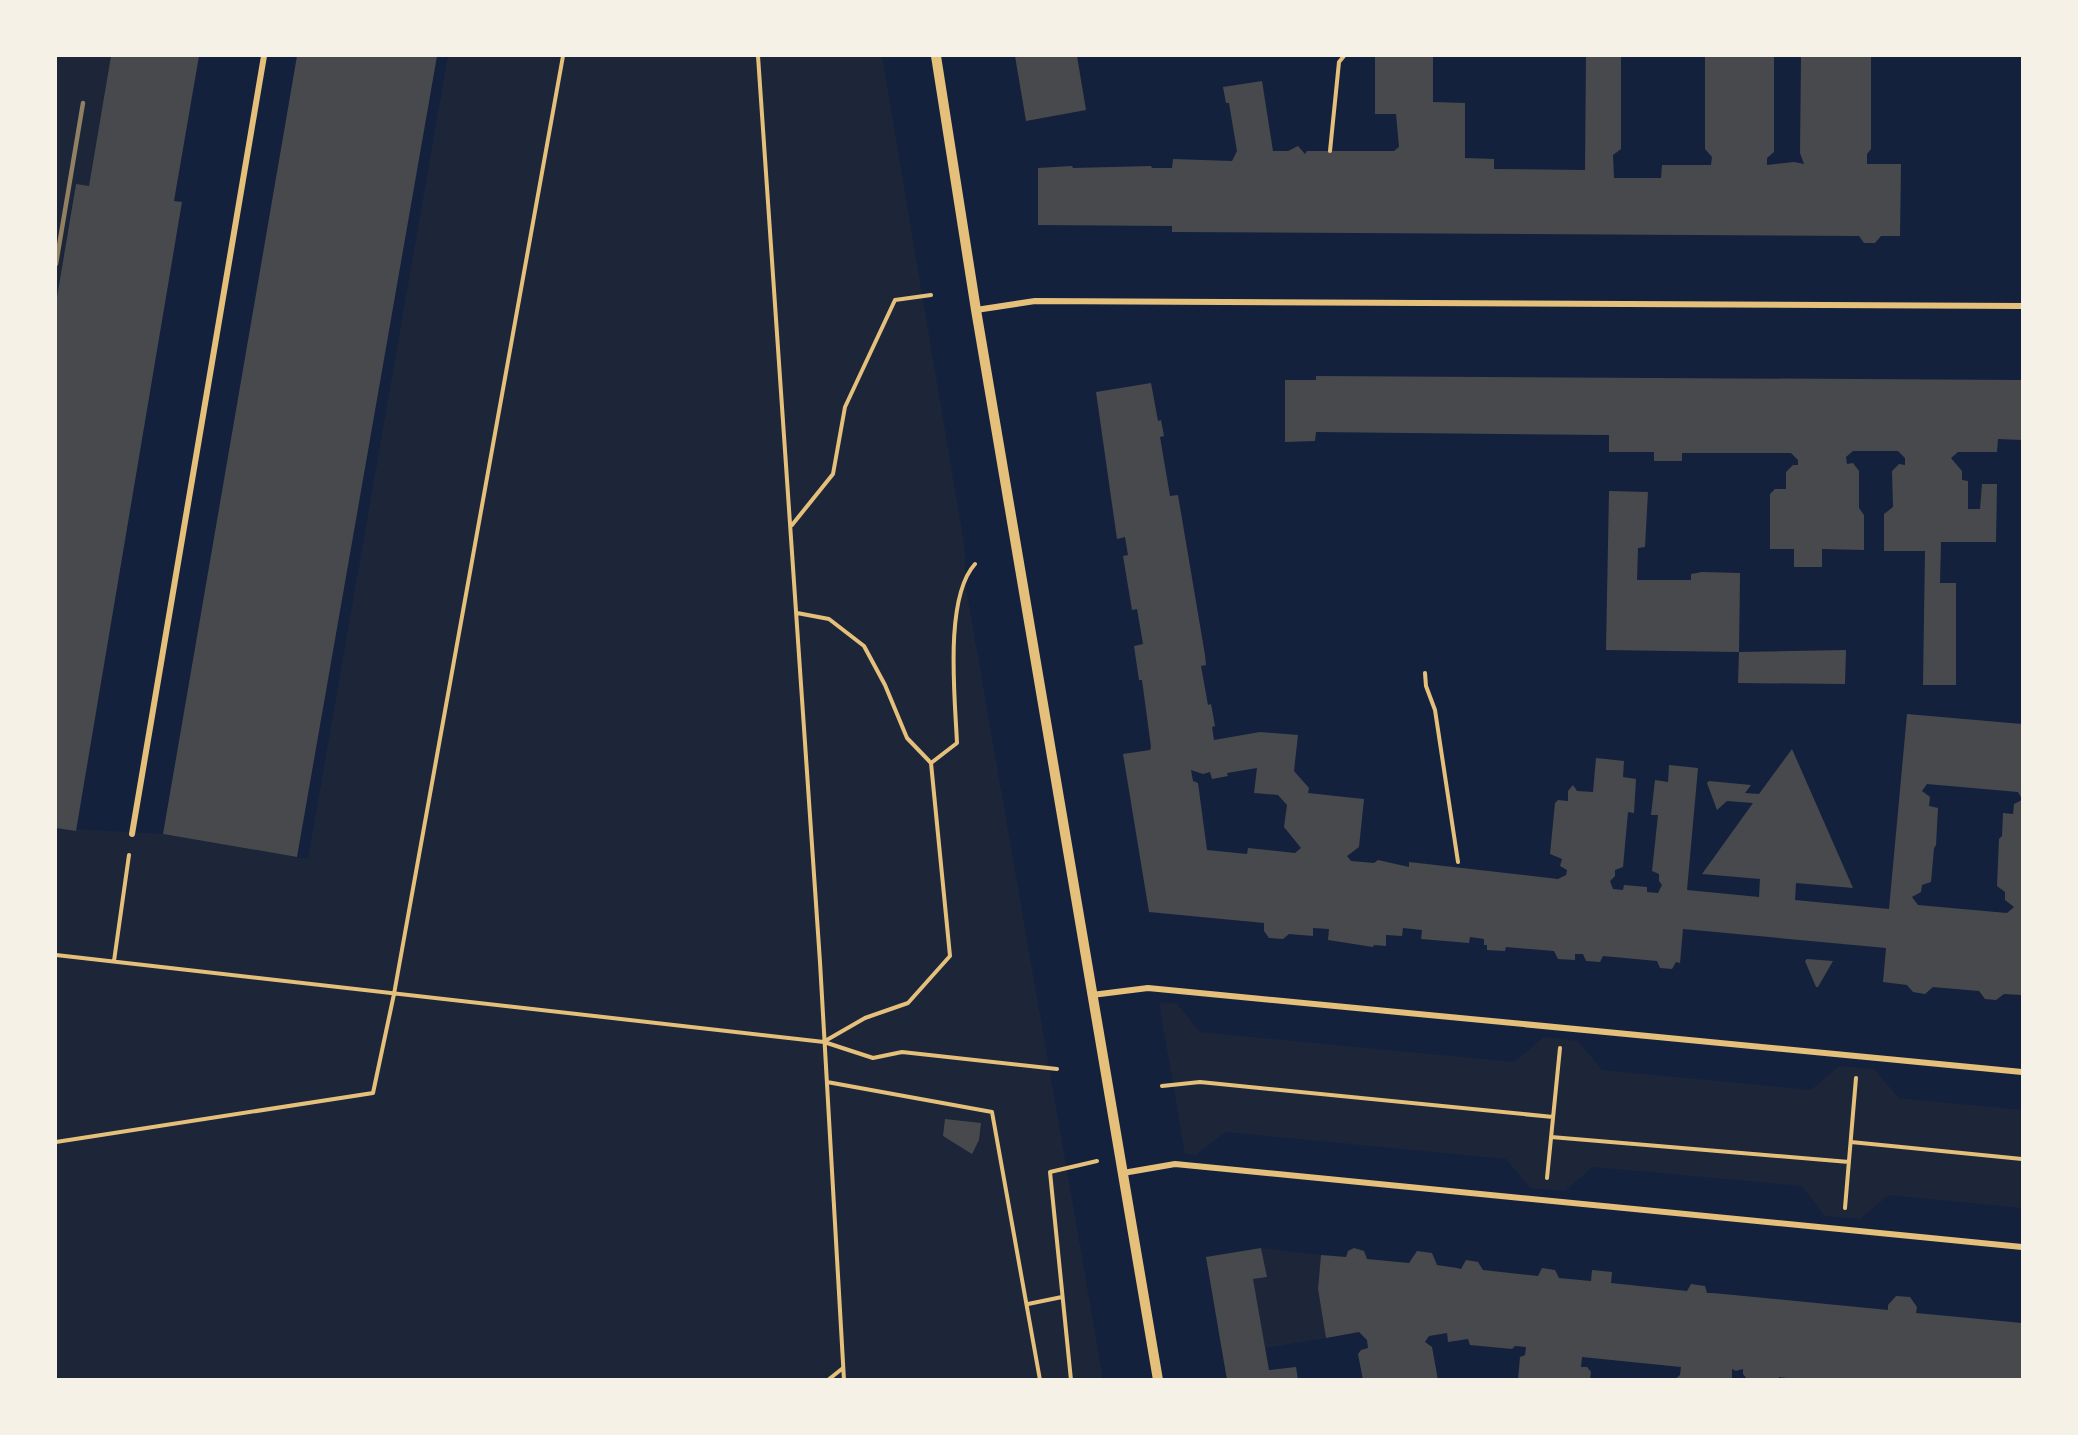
<svg xmlns="http://www.w3.org/2000/svg" width="2078" height="1435" font-family="Mulish,sans-serif">
<style>
.green{fill:#1d2539}
.building{fill:#48494c;fill-rule:evenodd}
.lines{fill:none;stroke-linecap:round;stroke-linejoin:round}
.path{stroke:#e5c07b;stroke-width:4}
.minor{stroke:#e5c07b;stroke-width:6}
.tertiary{stroke:#e5c07b;stroke-width:10}
.rail{stroke:#918062;stroke-width:4.5}
</style>
<rect width="100%" height="100%" fill="#14213d"/>
<path class="green" d="M 56,56 L 111,56 L 89,186 L 75,185 L 56,303 Z
M 448,56 L 882,56 L 964,544 L 966,588 L 1103,1379 L 56,1379 L 56,828 L 163,834 L 308,859 Z
M 1159,1002 L 1177,1004 L 1200,1032 L 1514,1062 L 1544,1037 L 1578,1041 L 1602,1070 L 1811,1090 L 1839,1066 L 1874,1069 L 1899,1098 L 2022,1110 L 2022,1208 L 1889,1195 L 1860,1219 L 1825,1216 L 1802,1186 L 1593,1167 L 1565,1191 L 1530,1188 L 1506,1159 L 1226,1132 L 1196,1155 L 1185,1154 Z
M 1261,1248 L 1321,1255 L 1318,1289 L 1326,1338 L 1265,1348 L 1253,1279 L 1267,1277 Z"/>
<path class="building" d="M 111,56 L 199,56 L 174,201 L 182,202 L 76,831 L 56,828 L 56,303 L 76,184 L 89,186 Z
M 297,56 L 437,56 L 297,857 L 163,834 Z
M 1015,56 L 1077,56 L 1086,110 L 1026,121 Z
M 1375,56 L 1433,56 L 1433,102 L 1465,103 L 1465,158 L 1494,159 L 1494,169 L 1585,170 L 1586,56 L 1621,56 L 1621,149 L 1613,155 L 1614,178 L 1661,178 L 1662,165 L 1711,165 L 1712,157 L 1705,149 L 1705,56 L 1774,56 L 1774,152 L 1767,158 L 1767,165 L 1794,162 L 1804,164 L 1800,153 L 1801,57 L 1871,56 L 1871,149 L 1867,154 L 1867,164 L 1901,164 L 1900,236 L 1881,236 L 1875,243 L 1864,243 L 1859,236 L 1172,232 L 1172,226 L 1038,225 L 1038,168 L 1072,166 L 1073,168 L 1151,166 L 1152,168 L 1172,168 L 1173,159 L 1232,161 L 1237,151 L 1229,103 L 1226,103 L 1223,87 L 1262,81 L 1273,151 L 1288,151 L 1298,146 L 1305,154 L 1307,151 L 1394,151 L 1399,147 L 1396,114 L 1375,114 Z
M 1316,376 L 2022,380 L 2022,440 L 1998,439 L 1997,452 L 1958,452 L 1951,458 L 1962,471 L 1962,480 L 1968,481 L 1968,509 L 1980,509 L 1982,484 L 1997,484 L 1996,542 L 1941,542 L 1940,583 L 1956,583 L 1956,685 L 1923,685 L 1925,551 L 1884,551 L 1884,514 L 1893,507 L 1892,471 L 1899,464 L 1905,465 L 1905,458 L 1898,451 L 1853,451 L 1846,457 L 1847,464 L 1853,463 L 1859,471 L 1859,508 L 1864,515 L 1864,550 L 1822,549 L 1822,567 L 1794,567 L 1794,549 L 1770,549 L 1770,494 L 1775,489 L 1786,489 L 1786,472 L 1793,465 L 1798,465 L 1798,460 L 1791,453 L 1682,453 L 1682,461 L 1654,461 L 1654,452 L 1609,452 L 1609,435 L 1316,432 L 1315,441 L 1285,442 L 1285,380 L 1316,380 Z
M 1151,383 L 1158,421 L 1161,420 L 1164,436 L 1160,437 L 1170,496 L 1178,495 L 1205,655 L 1206,665 L 1201,666 L 1208,705 L 1211,704 L 1215,726 L 1212,727 L 1214,740 L 1260,732 L 1298,735 L 1294,771 L 1309,788 L 1308,793 L 1364,799 L 1359,847 L 1347,856 L 1351,861 L 1374,863 L 1378,860 L 1409,867 L 1409,862 L 1558,879 L 1566,875 L 1567,870 L 1560,866 L 1562,859 L 1550,854 L 1555,803 L 1558,800 L 1568,801 L 1568,791 L 1573,785 L 1577,791 L 1593,792 L 1596,758 L 1624,761 L 1623,777 L 1636,779 L 1634,813 L 1628,812 L 1623,867 L 1615,870 L 1615,876 L 1610,881 L 1613,889 L 1623,890 L 1624,885 L 1647,887 L 1647,892 L 1658,893 L 1662,885 L 1659,881 L 1659,874 L 1652,871 L 1658,815 L 1651,815 L 1655,780 L 1668,782 L 1669,765 L 1698,768 L 1687,890 L 1759,897 L 1760,879 L 1702,874 L 1753,803 L 1727,801 L 1717,810 L 1707,783 L 1709,781 L 1751,785 L 1745,793 L 1759,794 L 1792,749 L 1853,888 L 1796,883 L 1795,900 L 1889,909 L 1907,714 L 2022,724 L 2022,799 L 2018,792 L 1927,784 L 1922,791 L 1930,797 L 1929,806 L 1938,808 L 1936,845 L 1934,848 L 1931,882 L 1922,885 L 1921,892 L 1912,897 L 1918,905 L 2007,913 L 2014,907 L 2005,900 L 2005,892 L 1997,886 L 1999,839 L 2002,836 L 2003,813 L 2013,814 L 2014,804 L 2022,800 L 2022,995 L 2004,994 L 1996,1000 L 1985,999 L 1979,991 L 1933,987 L 1925,994 L 1913,992 L 1907,985 L 1883,982 L 1886,948 L 1683,929 L 1680,963 L 1676,962 L 1672,969 L 1660,968 L 1657,961 L 1603,956 L 1600,962 L 1586,961 L 1583,954 L 1575,954 L 1575,960 L 1558,959 L 1554,951 L 1506,947 L 1505,951 L 1487,950 L 1487,945 L 1484,945 L 1484,939 L 1470,937 L 1469,943 L 1421,939 L 1422,930 L 1403,928 L 1402,936 L 1386,935 L 1386,946 L 1374,945 L 1373,947 L 1328,940 L 1329,929 L 1313,928 L 1313,936 L 1289,934 L 1283,939 L 1269,938 L 1264,931 L 1264,923 L 1149,912 L 1123,754 L 1150,750 L 1151,747 L 1142,680 L 1139,680 L 1134,646 L 1143,644 L 1137,609 L 1132,610 L 1123,556 L 1128,555 L 1125,537 L 1117,539 L 1096,392 ZM 1257,768 L 1254,793 L 1278,795 L 1287,805 L 1284,827 L 1301,848 L 1295,853 L 1248,848 L 1247,854 L 1207,850 L 1198,783 L 1193,781 L 1191,770 L 1203,774 L 1210,772 L 1212,779 L 1228,776 L 1227,773 Z
M 1609,491 L 1648,492 L 1645,547 L 1638,548 L 1637,580 L 1691,580 L 1691,574 L 1702,572 L 1740,573 L 1739,652 L 1846,650 L 1845,684 L 1738,683 L 1739,652 L 1606,650 Z
M 1807,959 L 1833,961 L 1818,987 L 1816,987 L 1805,961 Z
M 945,1119 L 981,1123 L 979,1140 L 972,1154 L 943,1136 Z
M 1261,1248 L 1267,1277 L 1253,1279 L 1269,1370 L 1296,1367 L 1298,1380 L 1227,1380 L 1206,1257 Z
M 1354,1248 L 1364,1251 L 1367,1259 L 1409,1263 L 1417,1251 L 1432,1253 L 1437,1265 L 1457,1268 L 1461,1269 L 1466,1260 L 1478,1262 L 1483,1270 L 1538,1276 L 1542,1268 L 1555,1270 L 1559,1278 L 1591,1281 L 1592,1270 L 1612,1272 L 1611,1283 L 1687,1291 L 1691,1284 L 1705,1286 L 1707,1293 L 1713,1293 L 1888,1310 L 1888,1305 L 1896,1296 L 1910,1297 L 1917,1307 L 1916,1313 L 2022,1323 L 2022,1380 L 1801,1380 L 1779,1377 L 1779,1380 L 1753,1380 L 1747,1379 L 1743,1374 L 1743,1369 L 1736,1371 L 1732,1369 L 1732,1380 L 1674,1380 L 1680,1375 L 1681,1367 L 1582,1357 L 1581,1367 L 1587,1367 L 1591,1372 L 1590,1380 L 1518,1380 L 1520,1357 L 1525,1355 L 1526,1347 L 1515,1346 L 1512,1349 L 1470,1345 L 1468,1339 L 1448,1342 L 1447,1333 L 1429,1336 L 1425,1342 L 1432,1347 L 1438,1380 L 1363,1380 L 1358,1354 L 1361,1350 L 1368,1348 L 1367,1340 L 1359,1332 L 1326,1338 L 1318,1289 L 1321,1255 L 1346,1257 L 1348,1251 Z"/>
<g class="lines">
<path class="path" d="M 758,56 L 820,962 L 844,1380
M 1330,151 L 1339,62 L 1344,56
M 792,525 L 833,474 L 845,407 L 895,300 L 931,295
M 797,613 L 829,619 L 864,646 L 885,685 L 907,738 L 931,763 L 950,956 L 908,1003 L 865,1018 L 825,1041
M 1425,673 L 1426,686 L 1435,710 L 1458,862
M 931,763 L 957,743 C 955,698 944,598 975,564
M 56,955 L 824,1042 L 873,1058 L 902,1052 L 1057,1069
M 114,961 L 129,855
M 827,1082 L 992,1112 L 1040,1380
M 1162,1086 L 1200,1082 L 1553,1117
M 1551,1137 L 1849,1162
M 56,1142 L 373,1093 L 394,994 L 563,56
M 1851,1142 L 2022,1159
M 1547,1178 L 1560,1048
M 1845,1208 L 1856,1078
M 1028,1304 L 1062,1297
M 828,1380 L 843,1368
M 1071,1380 L 1050,1172 L 1097,1161"/>
<path class="minor" d="M 976,310 L 1035,301 L 2022,306
M 132,834 L 264,56
M 1092,995 L 1148,988 L 2022,1072
M 1123,1173 L 1175,1164 L 2022,1247"/>
<path class="tertiary" d="M 936,56 L 976,310 L 1158,1380"/>
<path class="rail" d="M 56,264 L 83,103"/>
</g>
<rect width="2078" height="1435" fill="none" stroke="#f6f1e7" stroke-width="114"/>
</svg>
